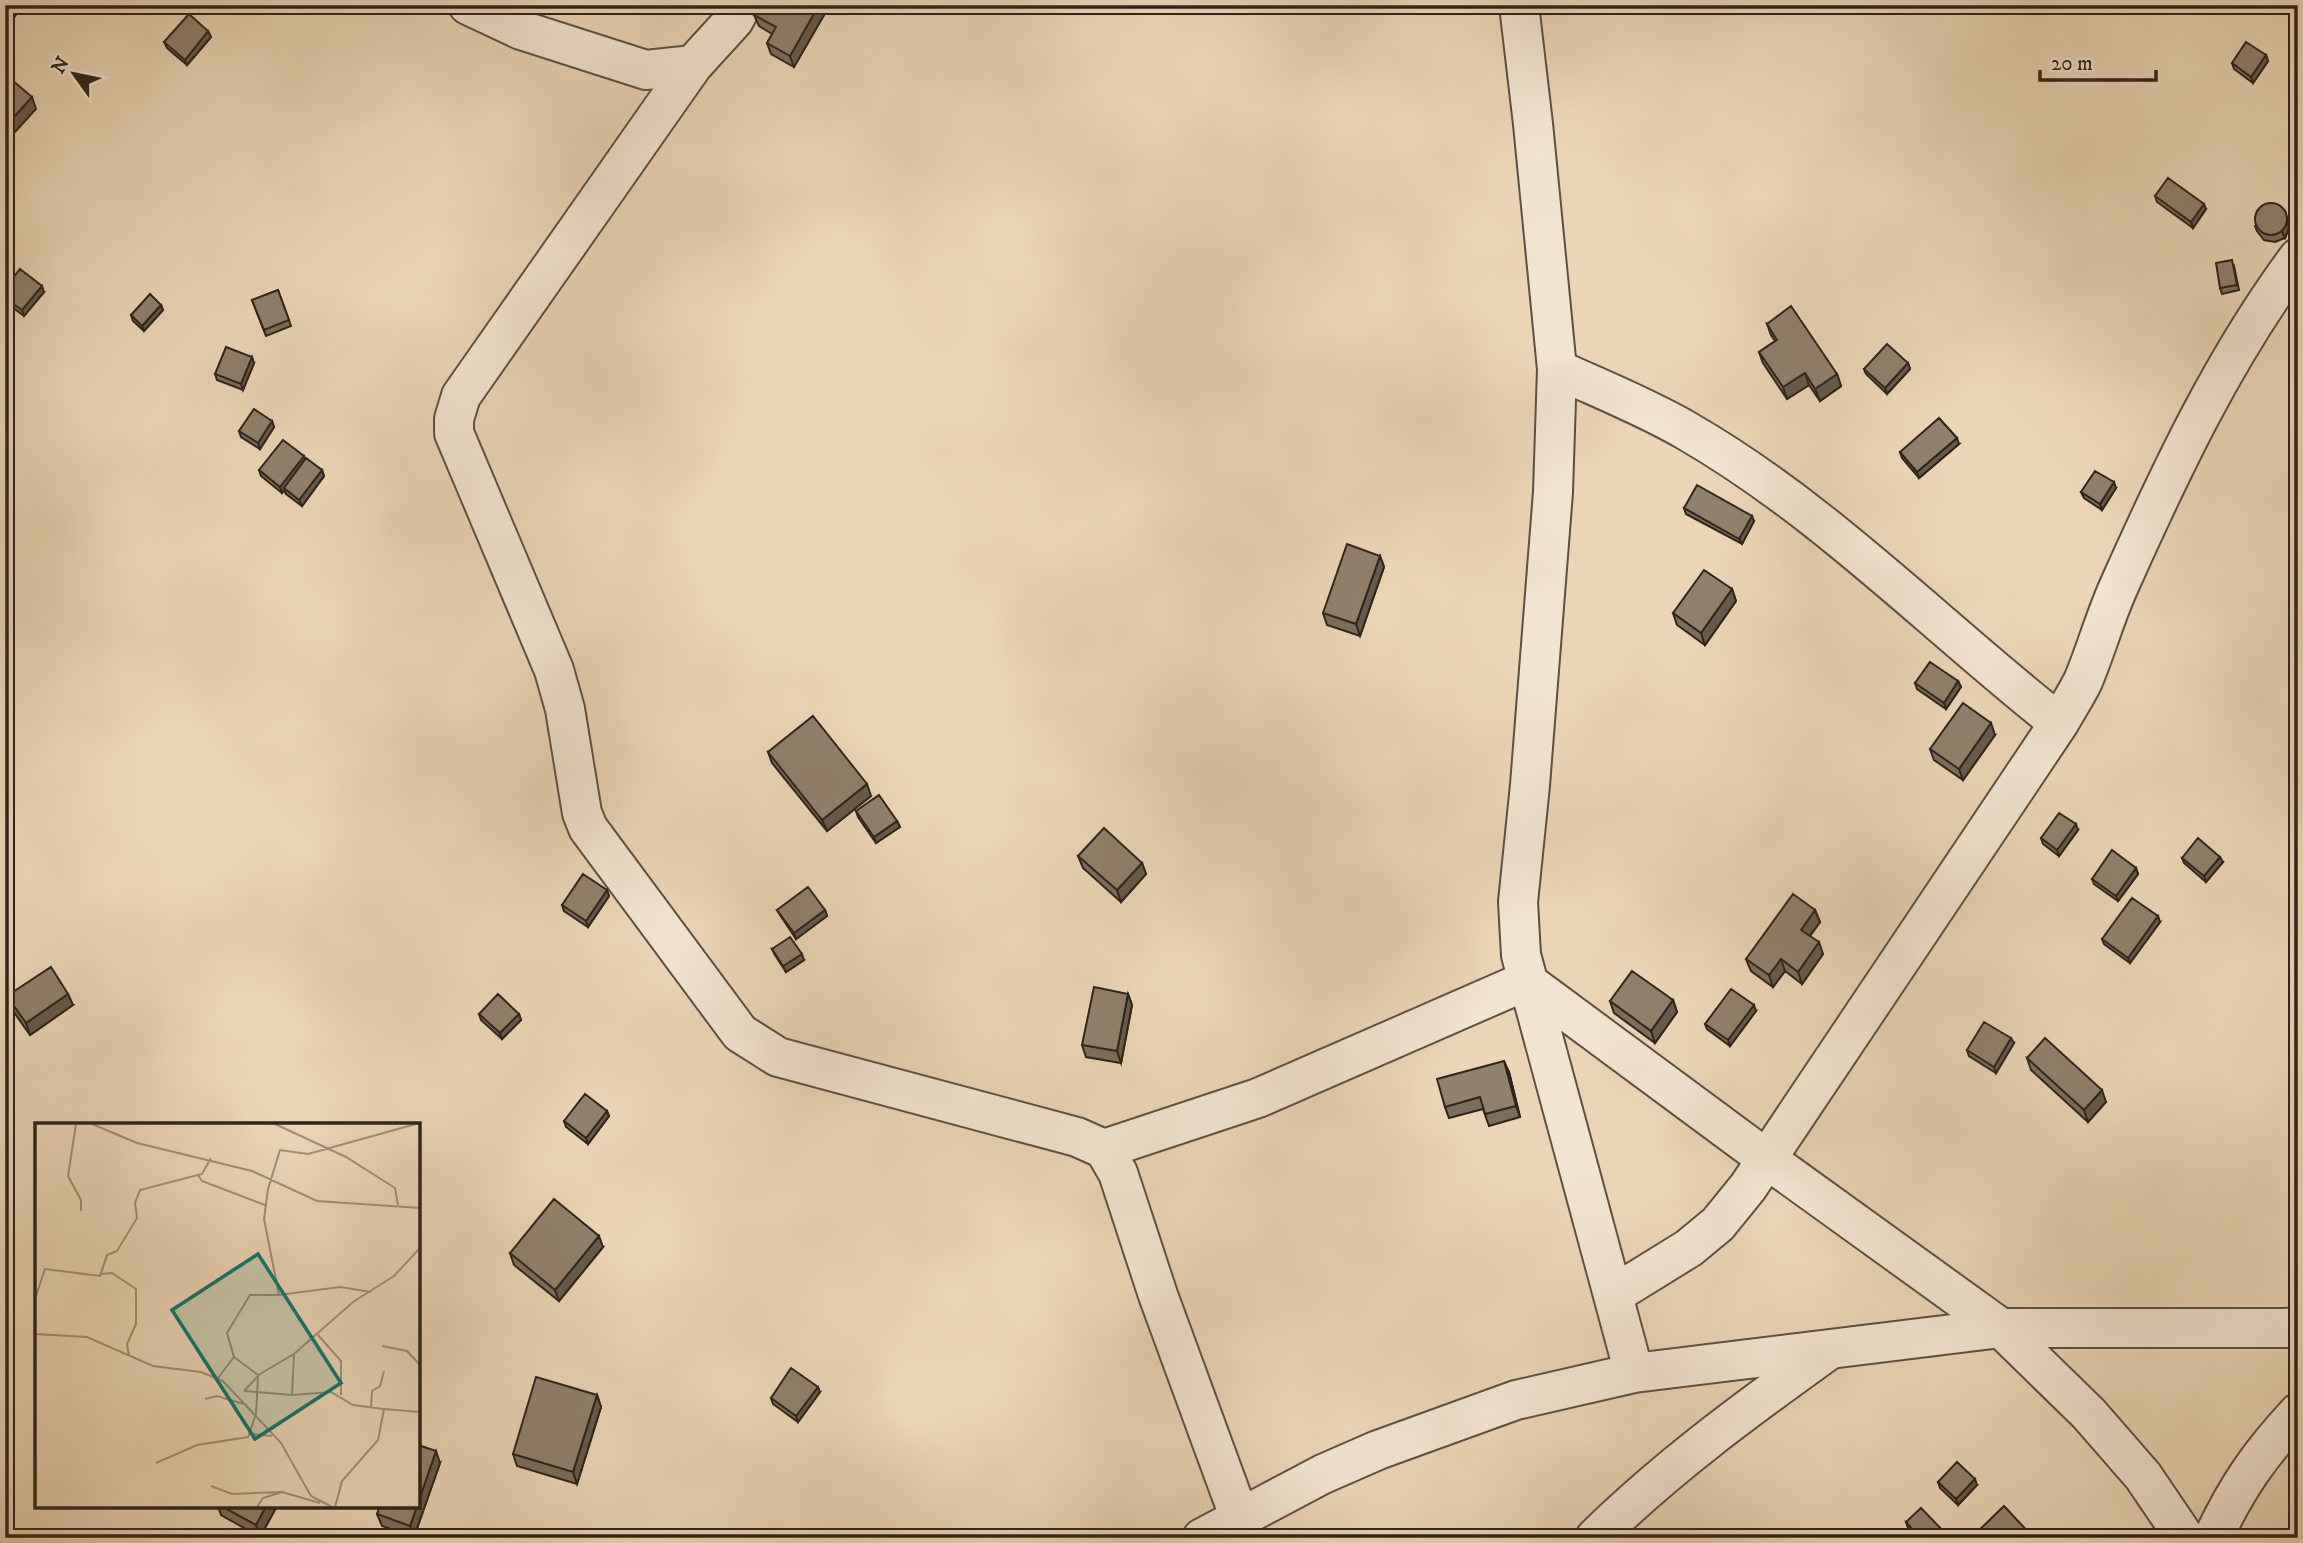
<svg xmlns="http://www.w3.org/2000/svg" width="2303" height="1543" font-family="'IM FELL DW Pica',serif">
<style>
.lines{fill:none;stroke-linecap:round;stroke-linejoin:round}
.minor-casing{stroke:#5e5042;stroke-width:42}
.minor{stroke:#f3e4cf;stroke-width:38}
.wall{fill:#7d6e5c;stroke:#2f241b;stroke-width:2}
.shaded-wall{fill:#665a4b;stroke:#2f241b;stroke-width:2}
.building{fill:#91806b;stroke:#2f241b;stroke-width:2}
.inset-road{fill:none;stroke:#a08e77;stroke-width:2}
.view{fill:#0f766e;fill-opacity:0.15;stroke:#0f766e;stroke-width:3.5}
.inset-edge{fill:none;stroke:#2f241b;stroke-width:3.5}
</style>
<rect width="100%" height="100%" fill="#ecd5b5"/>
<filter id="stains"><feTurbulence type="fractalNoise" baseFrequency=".00286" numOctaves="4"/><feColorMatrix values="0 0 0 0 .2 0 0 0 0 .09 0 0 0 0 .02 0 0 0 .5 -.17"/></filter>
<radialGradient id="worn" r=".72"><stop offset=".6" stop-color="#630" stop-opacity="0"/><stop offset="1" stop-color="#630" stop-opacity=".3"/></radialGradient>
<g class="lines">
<defs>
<path id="minor" d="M 468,5 L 521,30 L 646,70 L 693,65 L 734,20 L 742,5
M 1519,5 L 1533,124 L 1557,369 L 1553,492 L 1530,785 L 1518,902 L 1521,955 L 1634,1373
M 693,65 L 461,396 L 454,419 L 454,433 L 554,670 L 565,709 L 582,813 L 588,828 L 740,1033 L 778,1057 L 1077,1137 L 1104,1149 L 1118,1173 L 1158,1295 L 1239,1516
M 1557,369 C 1600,389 1646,407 1687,431 C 1824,510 1936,626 2059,723
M 1526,981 L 1768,1160 L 2001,1328 L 2089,1414 L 2143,1476 L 2185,1538
M 1104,1149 L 1258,1098 L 1526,981
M 1613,1295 L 1689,1248 L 1718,1224 L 1748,1187 L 2059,723 C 2067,709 2076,695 2083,681 C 2096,650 2105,617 2119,586 C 2170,472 2223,359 2298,258
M 1202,1538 L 1323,1474 L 1378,1450 L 1516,1400 L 1634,1373 L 2001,1328 L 2284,1328 L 2298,1327
M 1595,1538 C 1667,1467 1747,1409 1829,1350
M 2213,1538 C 2237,1487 2259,1455 2298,1413"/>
</defs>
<use href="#minor" class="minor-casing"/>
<use href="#minor" class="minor"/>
</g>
<path class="wall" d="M 5,5 L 22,6 L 10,23 L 5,20 Z
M 754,15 L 824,15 L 794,67 L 771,54 L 767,43 L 772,34 L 759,26 Z
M 208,31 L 211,37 L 187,65 L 167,48 L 164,42 Z
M 2266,55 L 2268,61 L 2253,83 L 2234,69 L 2232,63 Z
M 2155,196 L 2206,209 L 2193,228 L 2157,202 Z
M 2285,211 L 2289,228 L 2285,238 L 2275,242 L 2264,240 L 2257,231 L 2255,226 Z
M 2234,266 L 2239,290 L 2222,294 L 2220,288 Z
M 5,288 L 44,292 L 24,316 L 5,302 Z
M 278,290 L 291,326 L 266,336 L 252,300 Z
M 161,305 L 163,310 L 144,331 L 133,321 L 131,315 Z
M 1767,324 L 1837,374 L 1841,386 L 1820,401 L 1809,385 L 1787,399 L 1763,363 L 1759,352 L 1775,341 L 1771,335 Z
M 254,363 L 243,390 L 217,380 L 215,374 Z
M 1908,363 L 1910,369 L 1887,394 L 1866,374 L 1864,369 Z
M 272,421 L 274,427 L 260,449 L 241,437 L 239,431 Z
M 1959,444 L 1919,478 L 1902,458 L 1900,452 Z
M 305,460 L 322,470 L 324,476 L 302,506 L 286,494 L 284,490 L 282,493 L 261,476 L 259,470 Z
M 2116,488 L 2102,510 L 2084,498 L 2081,492 Z
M 1684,508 L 1754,521 L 1742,544 L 1686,514 Z
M 1380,556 L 1384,567 L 1360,636 L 1327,625 L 1323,613 Z
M 1732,589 L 1736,601 L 1705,645 L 1677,625 L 1673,613 Z
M 1958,681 L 1961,687 L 1946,709 L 1917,689 L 1915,683 Z
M 1995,735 L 1963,780 L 1934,760 L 1930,749 Z
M 768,752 L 871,796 L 827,831 L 772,763 Z
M 856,811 L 897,821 L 900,827 L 876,843 L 858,817 Z
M 2078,830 L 2059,856 L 2043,844 L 2041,838 Z
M 1078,856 L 1142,863 L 1146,874 L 1121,902 L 1083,868 Z
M 2182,858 L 2223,862 L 2206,882 L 2184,863 Z
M 2136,868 L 2138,874 L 2118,901 L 2094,884 L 2092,879 Z
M 607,890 L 609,896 L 588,927 L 564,911 L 562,905 Z
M 777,910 L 825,910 L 827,916 L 796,939 L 780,915 Z
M 1815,910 L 1820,922 L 1810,936 L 1823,954 L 1802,984 L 1785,971 L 1773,987 L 1751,971 L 1746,959 Z
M 2160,922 L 2130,963 L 2104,944 L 2102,939 Z
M 772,949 L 804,960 L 786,972 L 775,955 Z
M 1128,994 L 1132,1005 L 1121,1063 L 1086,1057 L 1082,1045 Z
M 7,996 L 73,1005 L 30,1035 L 11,1008 Z
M 1673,1000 L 1677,1012 L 1655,1043 L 1614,1013 L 1610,1001 Z
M 1756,1011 L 1730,1046 L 1707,1029 L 1705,1024 Z
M 479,1014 L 519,1014 L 521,1020 L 502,1039 L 481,1020 Z
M 2014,1043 L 1996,1073 L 1969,1056 L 1967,1050 Z
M 2027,1058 L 2106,1102 L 2088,1122 L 2031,1070 Z
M 1509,1072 L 1520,1117 L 1489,1126 L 1483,1109 L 1449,1118 L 1445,1107 Z
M 607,1111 L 609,1116 L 588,1144 L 566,1127 L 564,1121 Z
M 603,1247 L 559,1301 L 514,1265 L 510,1253 Z
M 820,1392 L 798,1422 L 773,1404 L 771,1398 Z
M 597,1395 L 601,1407 L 577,1484 L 517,1466 L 513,1454 Z
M 440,1463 L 414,1537 L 382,1526 L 377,1514 Z
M 1938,1482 L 1977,1485 L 1958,1505 L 1940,1488 Z
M 218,1506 L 277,1506 L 260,1537 L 221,1515 Z
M 1906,1522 L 1950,1538 L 1913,1538 L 1910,1534 Z"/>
<path class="shaded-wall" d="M 17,5 L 22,5 L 22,6 L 10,23 L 8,18 Z
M 819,5 L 820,5 L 824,15 L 794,67 L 790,56 Z
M 208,31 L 211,37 L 187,65 L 185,60 Z
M 2266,55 L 2268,61 L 2253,83 L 2251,77 Z
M 32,97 L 36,109 L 5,143 L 5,127 Z
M 2204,204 L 2206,209 L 2193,228 L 2191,222 Z
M 2285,211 L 2289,228 L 2285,238 L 2282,232 Z
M 42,286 L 44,292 L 24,316 L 22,310 Z
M 161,305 L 163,310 L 144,331 L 142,326 Z
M 252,357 L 254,363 L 243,390 L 241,384 Z
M 1908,363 L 1910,369 L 1887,394 L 1885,388 Z
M 1805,373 L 1809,385 L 1787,399 L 1783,387 Z
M 1837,374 L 1841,386 L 1820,401 L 1815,389 Z
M 272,421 L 274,427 L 260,449 L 258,443 Z
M 1957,438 L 1959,444 L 1919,478 L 1917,472 Z
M 304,456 L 306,462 L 282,493 L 280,487 Z
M 322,470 L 324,476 L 302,506 L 299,500 Z
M 2114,482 L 2116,488 L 2102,510 L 2100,504 Z
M 1752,516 L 1754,521 L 1742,544 L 1739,539 Z
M 1380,556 L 1384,567 L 1360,636 L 1356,624 Z
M 1732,589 L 1736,601 L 1705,645 L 1701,633 Z
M 1958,681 L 1961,687 L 1946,709 L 1944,703 Z
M 1991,723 L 1995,735 L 1963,780 L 1959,769 Z
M 867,784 L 871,796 L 827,831 L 822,820 Z
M 897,821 L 900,827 L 876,843 L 874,837 Z
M 2076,824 L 2078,830 L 2059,856 L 2057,850 Z
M 2220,857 L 2223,862 L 2206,882 L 2204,876 Z
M 1142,863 L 1146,874 L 1121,902 L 1117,890 Z
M 2136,868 L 2138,874 L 2118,901 L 2116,896 Z
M 607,890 L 609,896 L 588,927 L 586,921 Z
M 825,910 L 827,916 L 796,939 L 794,933 Z
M 1815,910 L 1820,922 L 1806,941 L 1801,930 Z
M 2158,916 L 2160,922 L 2130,963 L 2128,958 Z
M 1819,942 L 1823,954 L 1802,984 L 1798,972 Z
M 802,954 L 804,960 L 786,972 L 783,966 Z
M 1781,959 L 1785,971 L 1773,987 L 1769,975 Z
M 68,994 L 73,1005 L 30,1035 L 26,1023 Z
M 1128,994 L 1132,1005 L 1121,1063 L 1117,1051 Z
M 1673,1000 L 1677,1012 L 1655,1043 L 1651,1031 Z
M 1754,1005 L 1756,1011 L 1730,1046 L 1728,1040 Z
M 519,1014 L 521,1020 L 502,1039 L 500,1033 Z
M 2011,1038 L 2014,1043 L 1996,1073 L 1994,1067 Z
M 1504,1061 L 1509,1072 L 1520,1117 L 1516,1106 Z
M 2102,1090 L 2106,1102 L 2088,1122 L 2084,1110 Z
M 607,1111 L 609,1116 L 588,1144 L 586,1138 Z
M 599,1236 L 603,1247 L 559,1301 L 555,1290 Z
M 818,1387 L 820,1392 L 798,1422 L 796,1416 Z
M 597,1395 L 601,1407 L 577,1484 L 573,1472 Z
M 436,1451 L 440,1463 L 414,1537 L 410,1526 L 417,1506 L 418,1506 L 418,1503 Z
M 1975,1479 L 1977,1485 L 1958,1505 L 1956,1499 Z
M 266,1506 L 277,1506 L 260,1537 L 256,1525 Z"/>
<path class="building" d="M 5,5 L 17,5 L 8,18 L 5,15 Z
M 760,5 L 819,5 L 790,56 L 767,43 L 776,27 L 754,15 Z
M 189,14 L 208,31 L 185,60 L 164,42 Z
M 2246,42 L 2266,55 L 2251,77 L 2232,63 Z
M 5,74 L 32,97 L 5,127 Z
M 2168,178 L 2204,204 L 2191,222 L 2155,196 Z
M2255 219a16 16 0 1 1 32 0a16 16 0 1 1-32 0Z
M 2232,260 L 2237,285 L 2220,288 L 2216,263 Z
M 20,269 L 42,286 L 22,310 L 5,298 L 5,288 Z
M 278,290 L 289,320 L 264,330 L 252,300 Z
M 150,294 L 161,305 L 142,326 L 131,315 Z
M 1791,306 L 1837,374 L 1815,389 L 1805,373 L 1783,387 L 1759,352 L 1777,340 L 1767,324 Z
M 1887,344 L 1908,363 L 1885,388 L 1864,369 Z
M 226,347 L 252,357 L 241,384 L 215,374 Z
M 254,409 L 272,421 L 258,443 L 239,431 Z
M 1939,418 L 1957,438 L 1917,472 L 1900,452 Z
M 283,440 L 304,456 L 280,487 L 259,470 Z
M 306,458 L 322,470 L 299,500 L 284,488 Z
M 2095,471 L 2114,482 L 2100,504 L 2081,492 Z
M 1697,485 L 1752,516 L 1739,539 L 1684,508 Z
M 1347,544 L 1380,556 L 1356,624 L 1323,613 Z
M 1704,570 L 1732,589 L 1701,633 L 1673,613 Z
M 1930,662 L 1958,681 L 1944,703 L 1915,683 Z
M 1963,703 L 1991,723 L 1959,769 L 1930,749 Z
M 813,716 L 867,784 L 822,820 L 768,752 Z
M 879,795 L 897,821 L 874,837 L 856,811 Z
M 2059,813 L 2076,824 L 2057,850 L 2041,838 Z
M 1104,828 L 1142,863 L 1117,890 L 1078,856 Z
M 2198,838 L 2220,857 L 2204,876 L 2182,858 Z
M 2112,850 L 2136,868 L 2116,896 L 2092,879 Z
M 583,874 L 607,890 L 586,921 L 562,905 Z
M 808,887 L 825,910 L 794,933 L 777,910 Z
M 1793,894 L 1815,910 L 1801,930 L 1819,942 L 1798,972 L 1781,959 L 1769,975 L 1746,959 Z
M 2132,898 L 2158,916 L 2128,958 L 2102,939 Z
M 790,937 L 802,954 L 783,966 L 772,949 Z
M 51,967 L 68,994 L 26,1023 L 7,996 Z
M 1632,971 L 1673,1000 L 1651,1031 L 1610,1001 Z
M 1094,987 L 1128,994 L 1117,1051 L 1082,1045 Z
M 1731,989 L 1754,1005 L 1728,1040 L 1705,1024 Z
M 498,994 L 519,1014 L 500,1033 L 479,1014 Z
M 1984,1022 L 2011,1038 L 1994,1067 L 1967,1050 Z
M 2045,1038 L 2102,1090 L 2084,1110 L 2027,1058 Z
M 1504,1061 L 1516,1106 L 1485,1114 L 1480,1097 L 1445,1107 L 1437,1079 Z
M 585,1094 L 607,1111 L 586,1138 L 564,1121 Z
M 554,1199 L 599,1236 L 555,1290 L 510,1253 Z
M 791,1368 L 818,1387 L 796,1416 L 771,1398 Z
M 536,1377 L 597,1395 L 573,1472 L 513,1454 Z
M 418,1445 L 436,1451 L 418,1503 Z
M 1957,1462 L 1975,1479 L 1956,1499 L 1938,1482 Z
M 221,1506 L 266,1506 L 256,1525 Z
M 380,1506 L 417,1506 L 410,1526 L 377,1514 Z
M 2004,1506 L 2034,1538 L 1971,1538 Z
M 1921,1508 L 1950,1538 L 1920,1538 L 1906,1522 Z"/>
<g transform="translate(35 1123)">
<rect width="385" height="385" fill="#ecd5b5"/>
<path class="inset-road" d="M 41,1 L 33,53 L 46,77 L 46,88M 57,1 L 102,20 L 217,48 L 282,78 L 385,85M 240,1 L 311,34 L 360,65 L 363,82M 163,52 L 167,58 L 230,82M 66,151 L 77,150 L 101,166 L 101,201 L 92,221 L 94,233M 336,169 L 305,164 L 244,172 L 229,96 L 233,66 L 245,27 L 273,31 L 381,1M 0,176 L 10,146 L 65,153 L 72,132 L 82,128 L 102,95 L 100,80 L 105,67 L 167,51 L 176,35M 0,211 L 52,214 L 118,243 L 166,249 L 188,258 L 246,320 L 276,373 L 297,384M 283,212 L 306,238 L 306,272M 347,223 L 372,228 L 385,242M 223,252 L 199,234 L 192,210 L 215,172 L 244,172M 183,255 L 199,234M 209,268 L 257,272 L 296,269 L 318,282 L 349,286 L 343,317 L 307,358 L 300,384M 209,268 L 225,251 L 259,231 L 318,179 L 359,153 L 385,125M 257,272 L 259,231M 170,276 L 182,273 L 212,282M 336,283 L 337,268 L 345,263 L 349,248M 349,286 L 385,289M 215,311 L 237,313M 121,340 L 162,322 L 213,314 L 221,291 L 223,254M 176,363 L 197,371 L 247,369M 222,384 L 228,375 L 247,369 L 285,380"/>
<path class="view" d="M 223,131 L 306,260 L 220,316 L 137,187 Z"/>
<rect width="385" height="385" class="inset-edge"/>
</g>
<rect width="2303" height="1543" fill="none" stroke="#ecd5b5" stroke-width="28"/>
<rect x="7" y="7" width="2289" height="1529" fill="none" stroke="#2f241b" stroke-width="3.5"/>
<rect x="14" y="14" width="2275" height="1515" fill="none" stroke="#2f241b" stroke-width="2"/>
<g transform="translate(74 74) rotate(303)" stroke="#f3e4cf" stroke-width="5" paint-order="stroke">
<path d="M0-5L12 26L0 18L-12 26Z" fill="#2f241b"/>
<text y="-10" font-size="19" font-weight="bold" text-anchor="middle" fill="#2f241b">N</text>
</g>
<path d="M2040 70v10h116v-10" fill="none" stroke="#2f241b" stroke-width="3.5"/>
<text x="2051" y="70" font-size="21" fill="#2f241b" stroke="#f3e4cf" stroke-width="5" paint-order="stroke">20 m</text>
<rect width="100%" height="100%" filter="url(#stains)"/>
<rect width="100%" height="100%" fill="url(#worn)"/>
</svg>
